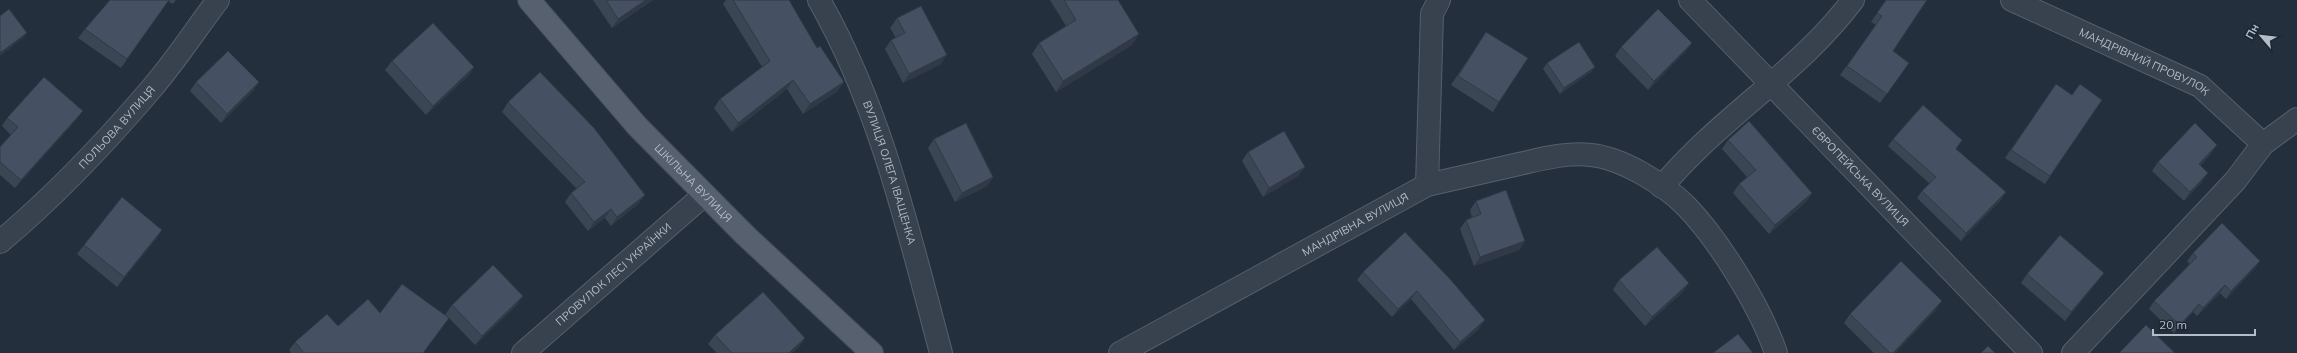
<svg xmlns="http://www.w3.org/2000/svg" width="2297" height="353" font-family="Mulish,sans-serif">
<style>
.lines{fill:none;stroke-linecap:round;stroke-linejoin:round}
.minor-casing{stroke:#565f6c;stroke-width:24}
.major-casing{stroke:#414a57;stroke-width:24}
.minor{stroke:#38414e;stroke-width:22}
.major{stroke:#56606e;stroke-width:22}
.wall{fill:#3b4654}
.shaded-wall{fill:#303945}
.building{fill:#455162;stroke:#303945}
.labels{text-anchor:middle;dominant-baseline:central;stroke-width:3.5;stroke-linejoin:round;paint-order:stroke}
.street-label{font-size:11px;fill:#b4bcc9;stroke:#1d2633}
</style>
<rect width="100%" height="100%" fill="#242f3e"/>
<g class="lines">
<defs>
<g id="minor">
<path id="s1" d="M 819,0 C 881,109 909,233 941,353"/>
<path id="s2" d="M 1690,0 L 2031,353"/>
<path id="s3" d="M 2012,0 L 2200,86 L 2263,144"/>
<path d="M 1427,185 C 1458,178 1488,171 1519,164 C 1542,159 1567,152 1591,155 C 1622,158 1664,184 1686,206 C 1719,240 1761,308 1776,353"/>
<path d="M 1662,187 C 1719,118 1799,72 1853,0"/>
<path id="s4" d="M 0,242 C 55,196 106,142 152,88 C 176,60 196,29 218,0"/>
<path id="s5" d="M 523,353 L 704,195"/>
<path id="s6" d="M 1120,353 L 1427,185 L 1432,14 L 1439,0"/>
<path d="M 2073,353 L 2235,181 L 2263,144 L 2297,119"/>
</g>
<g id="major">
<path id="s7" d="M 529,0 L 637,126 L 745,235 L 872,353"/>
</g>
</defs>
<use href="#minor" class="minor-casing"/>
<use href="#major" class="major-casing"/>
<use href="#minor" class="minor"/>
<use href="#major" class="major"/>
</g>
<path class="wall" d="M 110,0 L 176,0 L 173,4 L 168,1 L 121,68 L 78,38 L 85,29 Z
M 593,0 L 653,0 L 612,28 Z
M 726,0 L 789,0 L 838,91 L 803,114 L 787,89 L 732,132 L 714,108 L 720,99 L 762,67 L 723,4 Z
M 1050,0 L 1118,0 L 1139,34 L 1132,45 L 1056,92 L 1032,54 L 1039,43 L 1066,26 Z
M 1886,0 L 1893,51 L 1909,63 L 1880,103 L 1840,75 L 1876,25 L 1871,22 Z
M 897,18 L 941,64 L 903,83 L 885,49 L 891,40 L 896,38 L 890,28 Z
M 1486,32 L 1499,102 L 1493,112 L 1451,85 Z
M 1692,43 L 1685,52 L 1648,90 L 1615,56 L 1621,47 Z
M 392,61 L 474,67 L 468,76 L 426,115 L 385,70 Z
M 1547,63 L 1595,67 L 1591,72 L 1560,94 L 1543,69 Z
M 196,82 L 259,82 L 253,91 L 221,123 L 190,91 Z
M 2056,84 L 2072,95 L 2102,100 L 2045,184 L 2005,158 Z
M 508,102 L 645,195 L 638,204 L 611,226 L 605,218 L 588,231 L 565,202 L 571,193 L 577,189 L 502,112 Z
M 7,118 L 77,119 L 15,188 L 0,175 L 0,147 L 11,135 L 2,126 Z
M 934,139 L 993,177 L 987,186 L 955,202 L 928,148 Z
M 1893,139 L 1956,149 L 2001,200 L 1961,241 L 1917,198 L 1922,191 L 1930,184 L 1888,146 Z
M 1728,140 L 1812,193 L 1806,202 L 1769,234 L 1733,193 L 1739,184 L 1747,177 L 1722,149 Z
M 1248,152 L 1305,167 L 1298,176 L 1263,197 L 1242,161 Z
M 2211,154 L 2201,165 L 2202,182 L 2184,201 L 2152,171 L 2158,162 Z
M 1476,201 L 1525,241 L 1519,250 L 1474,266 L 1460,229 L 1466,220 L 1472,218 L 1470,210 Z
M 162,230 L 156,239 L 117,287 L 77,254 L 84,245 Z
M 1405,232 L 1479,329 L 1454,350 L 1411,299 L 1392,317 L 1357,280 L 1363,272 Z
M 2193,253 L 2260,261 L 2255,268 L 2226,299 L 2220,293 L 2197,316 L 2193,312 L 2174,333 L 2149,309 L 2154,301 L 2190,264 L 2187,261 Z
M 2104,273 L 2097,282 L 2065,321 L 2021,283 L 2027,274 Z
M 1619,280 L 1683,292 L 1645,326 L 1613,290 Z
M 452,305 L 517,305 L 475,345 L 449,318 L 423,353 L 291,353 L 289,350 L 295,342 L 380,313 L 445,315 Z
M 1936,310 L 1895,353 L 1874,353 L 1844,323 L 1850,314 Z
M 715,335 L 805,338 L 799,347 L 792,353 L 717,353 L 708,344 Z"/>
<path class="shaded-wall" d="M 646,0 L 653,0 L 612,28 L 618,19 Z
M 27,33 L 23,38 L 0,56 L 0,53 Z
M 1139,34 L 1132,45 L 1056,92 L 1063,81 Z
M 1692,43 L 1685,52 L 1648,90 L 1654,81 Z
M 947,55 L 941,64 L 903,83 L 909,74 Z
M 474,67 L 468,76 L 426,115 L 433,106 Z
M 1595,67 L 1591,72 L 1560,94 L 1564,88 Z
M 793,80 L 787,89 L 732,132 L 738,123 Z
M 259,82 L 253,91 L 221,123 L 227,114 Z
M 844,82 L 838,91 L 803,114 L 810,104 Z
M 83,111 L 77,119 L 15,188 L 21,180 Z
M 2217,145 L 2211,154 L 2193,173 L 2199,164 Z
M 1305,167 L 1298,176 L 1263,197 L 1269,188 Z
M 2208,173 L 2202,182 L 2184,201 L 2190,192 Z
M 993,177 L 987,186 L 955,202 L 962,193 Z
M 2006,192 L 2001,200 L 1961,241 L 1966,233 Z
M 1812,193 L 1806,202 L 1769,234 L 1775,225 Z
M 645,195 L 638,204 L 611,226 L 617,217 Z
M 611,209 L 605,218 L 588,231 L 594,222 Z
M 162,230 L 156,239 L 117,287 L 124,277 Z
M 1525,241 L 1519,250 L 1474,266 L 1480,257 Z
M 2260,261 L 2255,268 L 2226,299 L 2231,291 Z
M 2104,273 L 2097,282 L 2065,321 L 2071,312 Z
M 1689,283 L 1683,292 L 1645,326 L 1652,317 Z
M 2225,285 L 2220,293 L 2197,316 L 2203,308 Z
M 1417,291 L 1411,299 L 1392,317 L 1398,309 Z
M 523,296 L 517,305 L 475,345 L 482,336 Z
M 1942,301 L 1936,310 L 1895,353 L 1893,353 Z
M 2199,304 L 2193,312 L 2174,333 L 2180,325 Z
M 1485,320 L 1479,329 L 1454,350 L 1460,342 Z
M 805,338 L 799,347 L 792,353 L 789,353 Z"/>
<path class="building" d="M 110,0 L 169,0 L 127,59 L 85,29 Z
M 606,0 L 646,0 L 618,19 Z
M 733,0 L 789,0 L 817,48 L 820,46 L 844,82 L 810,104 L 793,80 L 738,123 L 720,99 L 770,61 Z
M 1064,0 L 1118,0 L 1139,34 L 1063,81 L 1039,43 L 1076,20 Z
M 1886,0 L 1927,0 L 1893,51 L 1909,63 L 1887,94 L 1847,66 L 1882,16 L 1877,13 Z
M 921,6 L 947,55 L 909,74 L 891,40 L 905,33 L 897,18 Z
M 9,9 L 27,33 L 0,53 L 0,16 Z
M 1658,9 L 1692,43 L 1654,81 L 1621,47 Z
M 433,23 L 474,67 L 433,106 L 392,61 Z
M 1486,32 L 1528,58 L 1499,102 L 1458,76 Z
M 1579,42 L 1595,67 L 1564,88 L 1547,63 Z
M 228,51 L 259,82 L 227,114 L 196,82 Z
M 540,72 L 594,128 L 645,195 L 617,217 L 611,209 L 594,222 L 571,193 L 585,182 L 508,102 Z
M 44,77 L 83,111 L 21,180 L 0,162 L 0,147 L 18,127 L 7,118 Z
M 2056,84 L 2072,95 L 2080,84 L 2102,100 L 2050,176 L 2011,150 Z
M 1923,105 L 1962,140 L 1956,149 L 2006,192 L 1966,233 L 1922,191 L 1936,177 L 1893,139 Z
M 1749,121 L 1812,193 L 1775,225 L 1739,184 L 1756,170 L 1728,140 Z
M 966,123 L 993,177 L 962,193 L 934,139 Z
M 2195,123 L 2217,145 L 2199,164 L 2208,173 L 2190,192 L 2158,162 Z
M 1284,131 L 1305,167 L 1269,188 L 1248,152 Z
M 1506,190 L 1525,241 L 1480,257 L 1466,220 L 1481,214 L 1476,201 Z
M 122,197 L 162,230 L 124,277 L 84,245 Z
M 2222,223 L 2260,261 L 2231,291 L 2225,285 L 2203,308 L 2199,304 L 2180,325 L 2154,301 L 2197,257 L 2193,253 Z
M 1405,232 L 1450,279 L 1485,320 L 1460,342 L 1417,291 L 1398,309 L 1363,272 Z
M 2060,235 L 2104,273 L 2071,312 L 2027,274 Z
M 1657,247 L 1689,283 L 1652,317 L 1619,280 Z
M 1901,261 L 1942,301 L 1893,353 L 1890,353 L 1850,314 Z
M 493,265 L 523,296 L 482,336 L 452,305 Z
M 402,284 L 449,318 L 423,353 L 304,353 L 295,342 L 327,314 L 338,326 L 368,299 L 380,313 Z
M 763,292 L 805,338 L 789,353 L 732,353 L 715,335 Z
M 2146,325 L 2175,353 L 2119,353 Z
M 1738,334 L 1753,353 L 1713,353 Z
M 1988,346 L 1995,353 L 1981,353 Z"/>
<g class="labels">
<g class="street-label">
<text stroke="none"><textPath href="#s3" startOffset="146">МАНДРІВНИЙ ПРОВУЛОК</textPath></text>
<text stroke="none"><textPath href="#s4" startOffset="164">ПОЛЬОВА ВУЛИЦЯ</textPath></text>
<text stroke="none"><textPath href="#s1" startOffset="187">ВУЛИЦЯ ОЛЕГА ІВАЩЕНКА</textPath></text>
<text stroke="none"><textPath href="#s2" startOffset="245">ЄВРОПЕЙСЬКА ВУЛИЦЯ</textPath></text>
<text stroke="none"><textPath href="#s7" startOffset="246">ШКІЛЬНА ВУЛИЦЯ</textPath></text>
<text stroke="none"><textPath href="#s6" startOffset="268">МАНДРІВНА ВУЛИЦЯ</textPath></text>
<text stroke="none"><textPath href="#s5" startOffset="120">ПРОВУЛОК ЛЕСІ УКРАЇНКИ</textPath></text>
</g>
</g>
<g transform="translate(2261 36) rotate(298)" stroke="#1d2633" stroke-width="3" paint-order="stroke">
<path d="M0-3L7 15L0 10L-7 15Z" fill="#b4bcc9"/>
<text y="-6" font-size="11" font-weight="bold" text-anchor="middle" fill="#b4bcc9">Пн</text>
</g>
<path d="M2153 329v6h102v-6" fill="none" stroke="#b4bcc9" stroke-width="2"/>
<text x="2159" y="329" font-size="12" fill="#b4bcc9" stroke="#1d2633" stroke-width="3" paint-order="stroke">20 m</text>
</svg>
